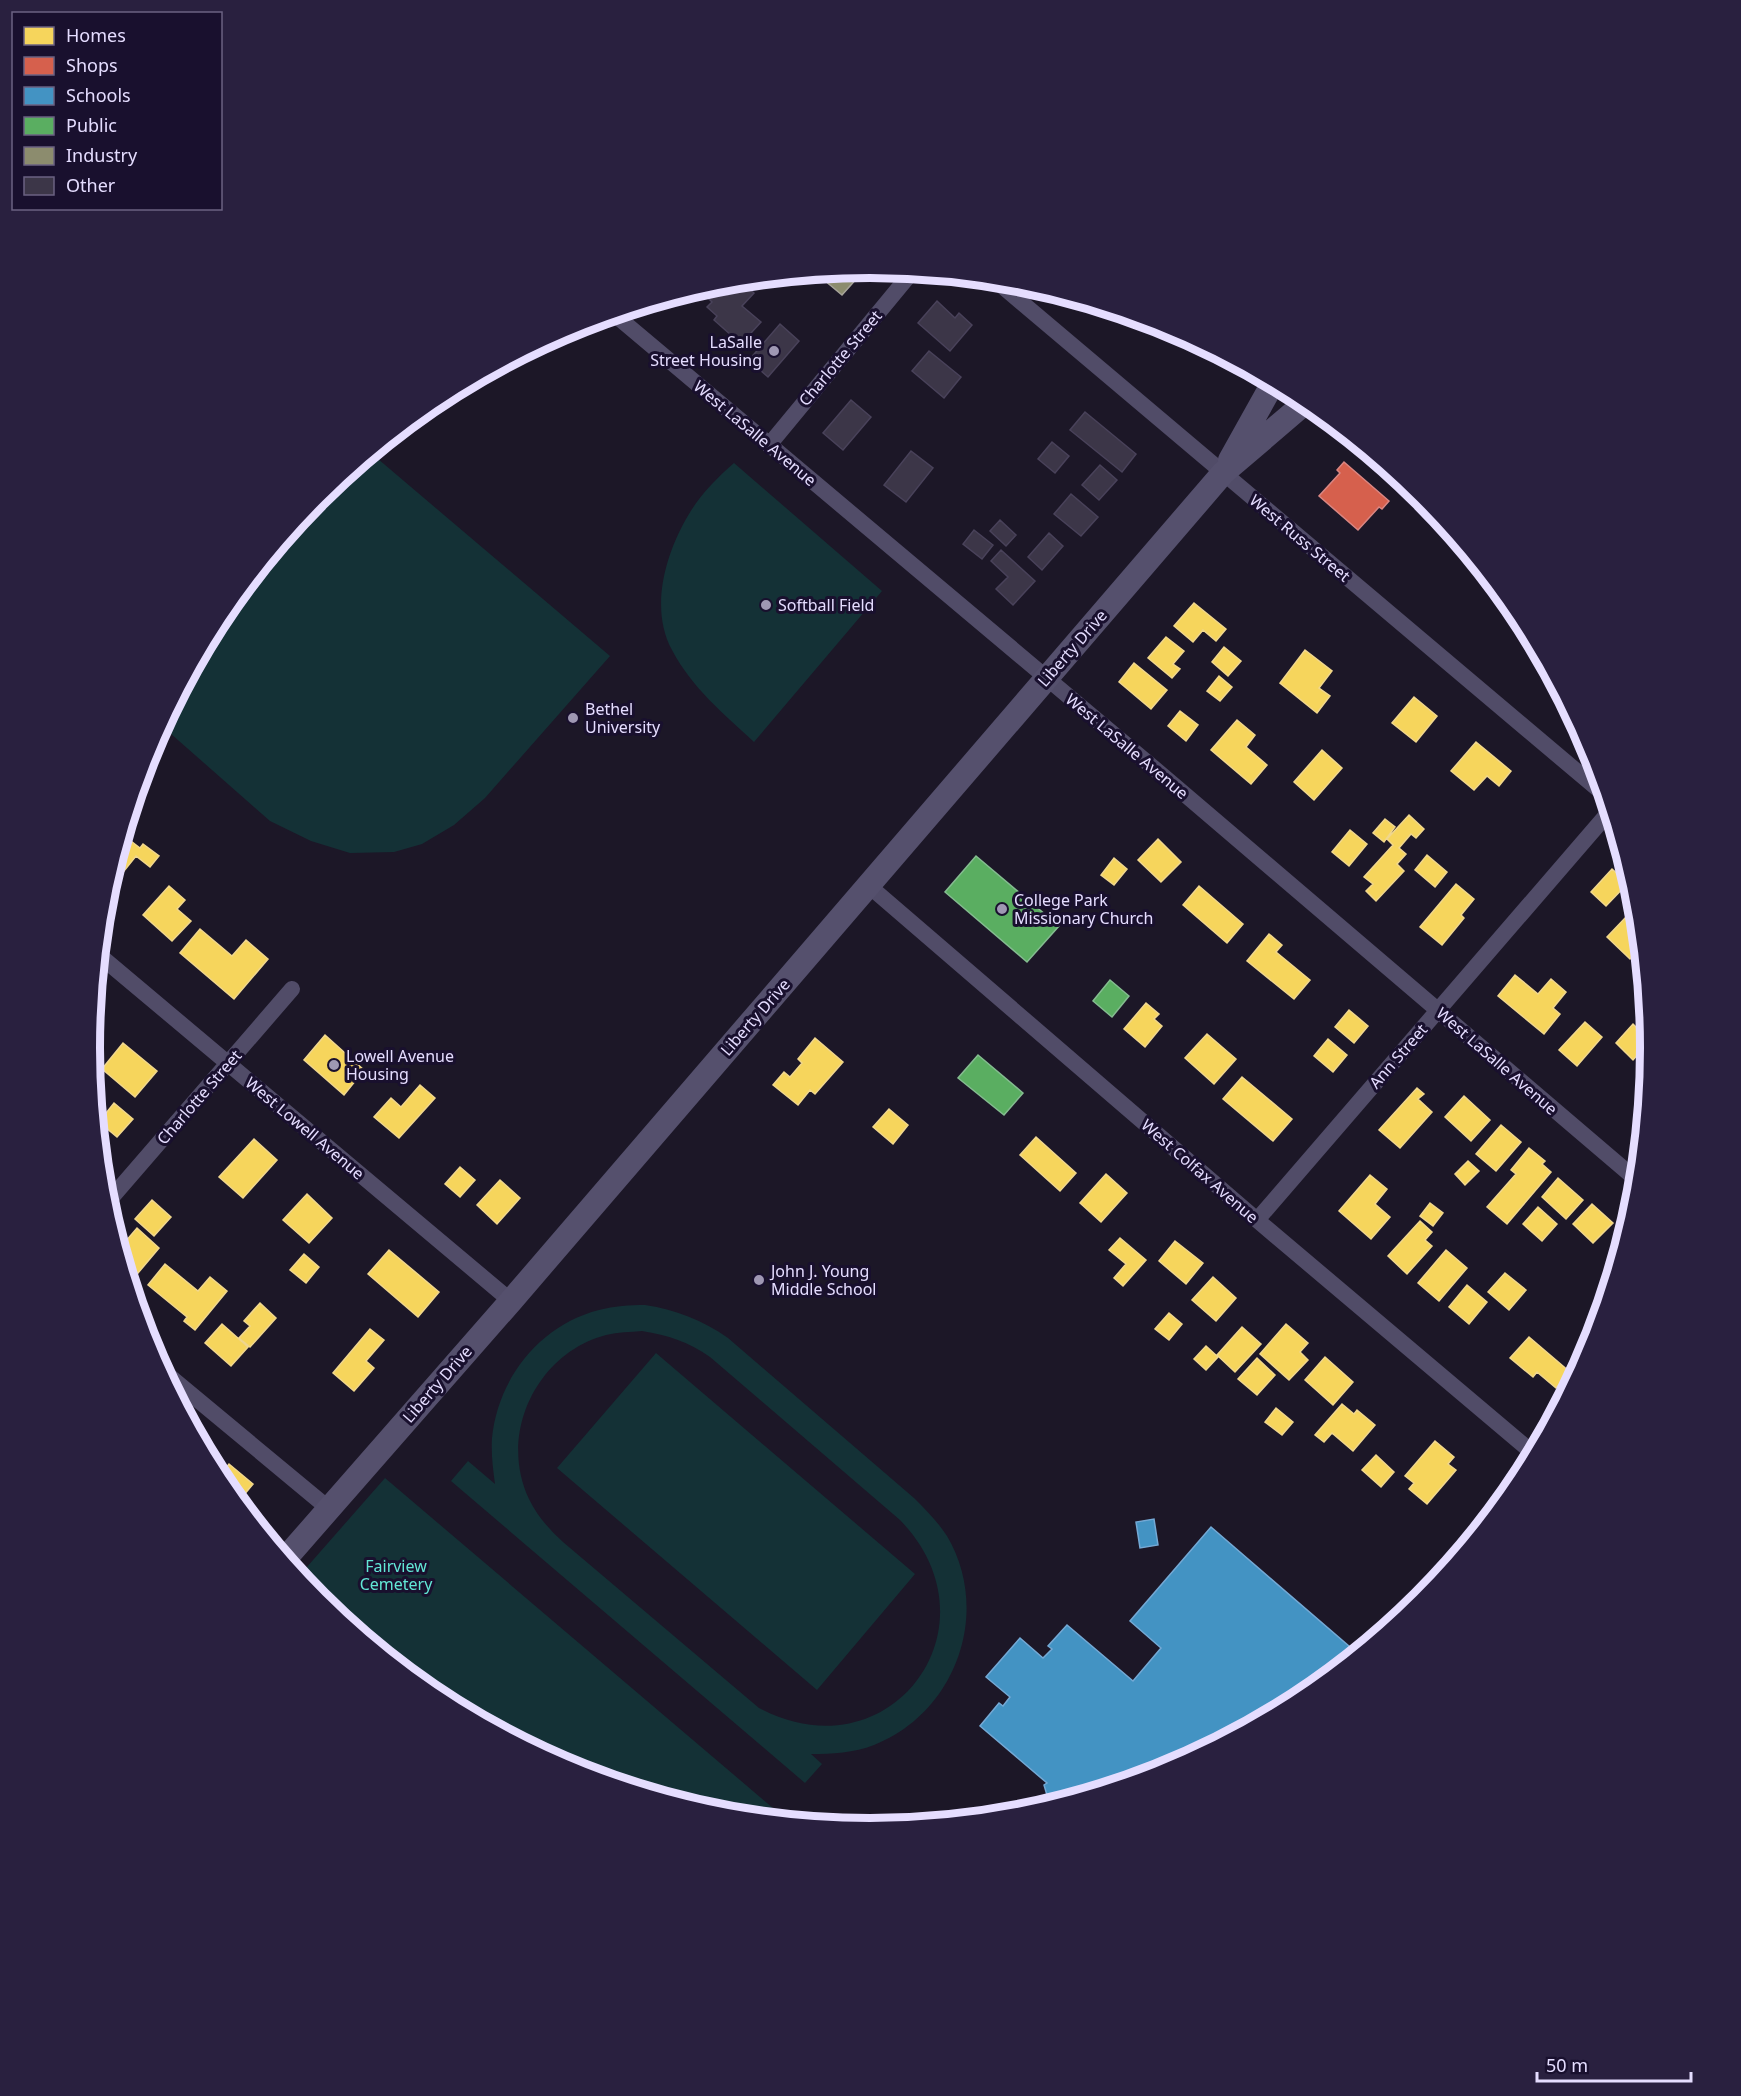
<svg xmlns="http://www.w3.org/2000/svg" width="1741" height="2096" font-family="'Noto Sans',sans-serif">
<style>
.green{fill:#143136;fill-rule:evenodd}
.homes{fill:#f6d55c;stroke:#f1d78d;stroke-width:1.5}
.shops{fill:#d6604d;stroke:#da8682;stroke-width:1.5}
.schools{fill:#4393c3;stroke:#74a9d5;stroke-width:1.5}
.public{fill:#5aae61;stroke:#84bc90;stroke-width:1.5}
.industry{fill:#8c8c6e;stroke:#a7a49a;stroke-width:1.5}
.building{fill:#3c3648;stroke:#49425a;stroke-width:1.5}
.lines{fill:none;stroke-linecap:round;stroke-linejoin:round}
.street{stroke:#514c68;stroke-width:16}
.secondary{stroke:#55506d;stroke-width:24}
.poi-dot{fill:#9f98b3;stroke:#19102e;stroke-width:2}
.labels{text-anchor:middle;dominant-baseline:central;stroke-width:6;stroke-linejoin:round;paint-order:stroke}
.poi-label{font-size:16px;fill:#e5ddff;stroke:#19102e;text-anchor:start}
.street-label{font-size:16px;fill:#e5ddff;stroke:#19102e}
.park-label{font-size:16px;fill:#62e7d6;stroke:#19102e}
.rim{fill:none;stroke:#e5ddff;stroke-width:8}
</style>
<rect width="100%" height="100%" fill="#1c1727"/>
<path class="green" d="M 371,453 L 610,656 L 485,798 L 454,825 L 422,844 L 394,852 L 350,853 L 311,841 L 270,821 L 162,726 L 222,614 L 319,496 Z
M 734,463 L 882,591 L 754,742 C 723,713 692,688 672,650 C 649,608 666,552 689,514 C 700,495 718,477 734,463 Z
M 645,1305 C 677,1310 702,1320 728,1338 L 914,1498 C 926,1510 938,1522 947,1536 C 992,1612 956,1713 874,1745 C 854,1753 832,1754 811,1754 L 822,1764 L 805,1783 L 451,1481 L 468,1461 L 495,1484 C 493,1469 491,1454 492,1438 C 498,1378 540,1325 599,1310 C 614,1306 630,1305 645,1305 ZM 642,1331 C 668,1335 689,1342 710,1357 L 900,1520 C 1003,1626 890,1778 759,1708 L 563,1542 C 549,1529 537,1516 529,1499 C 498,1434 537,1353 606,1335 C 618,1332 630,1332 642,1331 Z
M 656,1353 L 915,1574 L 817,1690 L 557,1468 Z
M 385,1478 L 787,1820 L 718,1813 L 571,1769 L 437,1697 L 318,1600 L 299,1576 Z"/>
<path class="homes" d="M 1194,603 L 1226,629 L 1216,641 L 1203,630 L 1193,642 L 1174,626 Z
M 1166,637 L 1184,651 L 1173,664 L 1180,669 L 1172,678 L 1148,658 Z
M 1224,647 L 1241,661 L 1228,676 L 1212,662 Z
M 1305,650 L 1332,671 L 1319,688 L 1330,696 L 1317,713 L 1280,683 Z
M 1134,663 L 1167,690 L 1151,709 L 1119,682 Z
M 1219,676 L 1232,687 L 1220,701 L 1207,691 Z
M 1414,697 L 1437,716 L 1416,742 L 1392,723 Z
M 1180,711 L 1198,725 L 1186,741 L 1168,726 Z
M 1237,720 L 1255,735 L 1246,747 L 1267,765 L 1251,784 L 1211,750 Z
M 1476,742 L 1511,771 L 1499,786 L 1487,776 L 1474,790 L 1451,771 Z
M 1322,750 L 1342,768 L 1314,800 L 1294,782 Z
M 1409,815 L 1424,829 L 1416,838 L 1411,834 L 1399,848 L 1406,854 L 1397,864 L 1404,871 L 1376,901 L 1366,891 L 1373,884 L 1364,877 L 1393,845 L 1387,839 Z
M 1385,819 L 1395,827 L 1384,842 L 1373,833 Z
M 1350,830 L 1367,844 L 1349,866 L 1332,852 Z
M 127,838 L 140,848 L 143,844 L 159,856 L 150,867 L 136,856 L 116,881 L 111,877 L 120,846 Z
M 1158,839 L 1181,862 L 1161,882 L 1138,860 Z
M 1427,855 L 1447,872 L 1435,887 L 1415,870 Z
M 1114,858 L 1127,869 L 1114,885 L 1101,875 Z
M 1612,869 L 1628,883 L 1606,906 L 1591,892 Z
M 1456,884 L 1474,899 L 1461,915 L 1464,918 L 1442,945 L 1420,927 Z
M 169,886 L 185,900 L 177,909 L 191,921 L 172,941 L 143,915 Z
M 1199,886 L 1243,924 L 1227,943 L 1183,905 Z
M 1626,917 L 1639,930 L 1641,947 L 1630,959 L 1607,937 Z
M 200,929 L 232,956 L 246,940 L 268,959 L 234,999 L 180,953 Z
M 1269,934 L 1282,945 L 1276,952 L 1310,980 L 1294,999 L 1247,961 Z
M 1515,975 L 1538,994 L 1551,979 L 1566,992 L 1553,1008 L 1560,1014 L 1544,1034 L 1498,996 Z
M 1146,1003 L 1159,1014 L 1154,1019 L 1162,1026 L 1145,1047 L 1124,1029 Z
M 1349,1010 L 1368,1026 L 1354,1043 L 1335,1027 Z
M 1585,1022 L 1602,1037 L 1577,1066 L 1559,1050 Z
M 1633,1024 L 1650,1041 L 1633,1060 L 1616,1043 Z
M 1207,1034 L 1236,1059 L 1214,1084 L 1185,1058 Z
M 325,1035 L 364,1070 L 344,1095 L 304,1060 Z
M 815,1038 L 843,1062 L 815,1094 L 810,1090 L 798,1105 L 773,1085 L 784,1072 L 790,1077 L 802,1063 L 798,1059 Z
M 1328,1039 L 1347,1055 L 1333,1072 L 1314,1056 Z
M 123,1043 L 157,1071 L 135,1097 L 102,1069 Z
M 1242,1077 L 1292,1119 L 1273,1141 L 1223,1099 Z
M 420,1085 L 435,1098 L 399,1138 L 374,1117 L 391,1098 L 401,1107 Z
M 1417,1088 L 1424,1094 L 1418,1099 L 1432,1112 L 1400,1148 L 1379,1130 Z
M 1464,1096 L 1490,1120 L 1471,1141 L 1445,1117 Z
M 114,1103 L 133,1119 L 117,1137 L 99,1122 Z
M 889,1109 L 908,1125 L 893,1144 L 873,1127 Z
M 1501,1125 L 1521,1142 L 1496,1171 L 1476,1154 Z
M 1036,1137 L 1076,1173 L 1060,1191 L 1020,1155 Z
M 254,1139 L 277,1160 L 243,1198 L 219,1177 Z
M 1529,1148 L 1545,1161 L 1542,1164 L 1551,1172 L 1507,1224 L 1487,1207 L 1516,1174 L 1511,1170 Z
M 1468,1161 L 1479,1171 L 1465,1185 L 1455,1174 Z
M 460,1167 L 475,1180 L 460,1197 L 445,1184 Z
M 1106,1174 L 1127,1193 L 1101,1222 L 1080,1203 Z
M 1370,1175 L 1387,1189 L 1375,1204 L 1390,1217 L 1371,1239 L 1339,1211 Z
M 1558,1178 L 1583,1200 L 1566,1219 L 1542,1197 Z
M 500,1180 L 520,1198 L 497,1224 L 477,1205 Z
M 307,1194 L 332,1218 L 309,1243 L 283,1220 Z
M 152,1200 L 171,1217 L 154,1236 L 135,1219 Z
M 1430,1203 L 1443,1213 L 1433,1226 L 1420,1216 Z
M 1592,1204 L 1613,1223 L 1593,1243 L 1573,1224 Z
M 1538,1207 L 1557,1224 L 1542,1241 L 1523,1224 Z
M 1420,1221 L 1432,1232 L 1425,1240 L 1432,1246 L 1407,1274 L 1388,1256 Z
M 137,1228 L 159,1248 L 133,1279 L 127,1274 L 120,1248 Z
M 1120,1238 L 1146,1260 L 1123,1286 L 1114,1278 L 1126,1264 L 1109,1250 Z
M 1175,1241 L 1203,1263 L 1186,1284 L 1159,1261 Z
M 389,1250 L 439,1292 L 418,1317 L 368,1274 Z
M 1446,1250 L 1467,1268 L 1439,1301 L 1418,1283 Z
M 304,1254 L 319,1267 L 306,1283 L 290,1270 Z
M 165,1264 L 198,1291 L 210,1277 L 227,1291 L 195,1330 L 184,1321 L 187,1317 L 148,1285 Z
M 1505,1273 L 1526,1290 L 1509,1310 L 1488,1292 Z
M 1213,1277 L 1236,1298 L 1216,1321 L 1192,1300 Z
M 1467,1285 L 1487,1302 L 1469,1324 L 1449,1307 Z
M 260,1303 L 276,1318 L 250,1347 L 239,1338 L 250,1326 L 244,1321 Z
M 1169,1313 L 1182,1324 L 1169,1340 L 1155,1329 Z
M 222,1324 L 248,1347 L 231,1366 L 205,1343 Z
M 1286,1324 L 1308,1343 L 1300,1352 L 1308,1360 L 1289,1380 L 1260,1354 Z
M 1242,1327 L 1261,1344 L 1235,1372 L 1217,1355 Z
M 370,1329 L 384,1340 L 366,1361 L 374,1368 L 354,1391 L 333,1373 Z
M 1529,1337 L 1570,1372 L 1556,1388 L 1537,1372 L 1533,1377 L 1510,1358 Z
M 1206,1346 L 1218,1357 L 1206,1370 L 1194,1359 Z
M 1325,1357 L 1353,1382 L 1333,1405 L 1305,1380 Z
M 1257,1358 L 1275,1375 L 1257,1395 L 1238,1379 Z
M 1342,1404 L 1354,1414 L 1357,1410 L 1375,1425 L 1353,1451 L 1332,1433 L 1324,1442 L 1315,1435 Z
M 1276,1408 L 1293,1422 L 1282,1435 L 1265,1422 Z
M 1435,1441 L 1454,1457 L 1448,1464 L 1456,1470 L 1427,1504 L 1409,1489 L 1414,1483 L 1405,1476 Z
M 1376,1455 L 1394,1472 L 1381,1487 L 1362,1470 Z
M 229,1464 L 253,1484 L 238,1502 L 219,1476 Z"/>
<path class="shops" d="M 1344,462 L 1389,501 L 1382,509 L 1379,507 L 1358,530 L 1319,496 L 1340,473 L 1337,470 Z"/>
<path class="schools" d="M 1154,1519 L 1158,1545 L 1140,1548 L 1136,1522 Z
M 1211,1527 L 1357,1653 L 1304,1697 L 1169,1769 L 1034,1810 L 1047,1795 L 1044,1785 L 1047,1783 L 980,1726 L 999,1703 L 1003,1706 L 1010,1697 L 986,1677 L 1020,1638 L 1043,1658 L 1052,1649 L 1048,1646 L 1067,1625 L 1133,1681 L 1161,1648 L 1130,1621 Z"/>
<path class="public" d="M 976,856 L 1059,926 L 1027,962 L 945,892 Z
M 1110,980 L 1129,996 L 1112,1017 L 1093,1001 Z
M 978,1055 L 1023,1093 L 1004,1115 L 958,1078 Z"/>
<path class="industry" d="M 849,270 L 858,277 L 842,295 L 824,280 L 832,271 Z"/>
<path class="building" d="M 740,281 L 754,293 L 742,306 L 761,322 L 741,344 L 714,320 L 717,316 L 707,307 L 712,302 L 703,293 L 710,285 L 715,283 L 728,295 Z
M 937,301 L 955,318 L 959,313 L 972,325 L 950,351 L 918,323 Z
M 780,324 L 799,341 L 768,377 L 749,360 Z
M 929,351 L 961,377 L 944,398 L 912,371 Z
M 851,400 L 871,417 L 843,450 L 823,433 Z
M 1085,412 L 1136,454 L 1122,472 L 1070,430 Z
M 1052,442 L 1069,456 L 1055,473 L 1038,459 Z
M 911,451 L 933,468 L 906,502 L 884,485 Z
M 1100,465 L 1117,480 L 1099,500 L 1082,485 Z
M 1071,494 L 1098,517 L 1081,536 L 1054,514 Z
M 1000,520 L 1016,535 L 1006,546 L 990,531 Z
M 974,530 L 993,545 L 982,559 L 963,544 Z
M 1049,533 L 1063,546 L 1042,570 L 1028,557 Z
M 1001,550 L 1035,581 L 1013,605 L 996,589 L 1008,577 L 991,561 Z"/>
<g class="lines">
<path class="street" d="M 995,280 L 1606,796
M 614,314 L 1168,780 L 1638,1181
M 769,445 L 912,272
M 868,885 L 1257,1220 L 1534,1454
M 99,955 L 511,1301
M 106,1204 L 292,989
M 1257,1220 L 1610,811
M 163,1371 L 328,1508"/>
<path class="secondary" d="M 1230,460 L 1273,383
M 285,1559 L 511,1301 L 1223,473 L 1299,408 L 1306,400"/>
</g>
<g class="poi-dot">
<circle cx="774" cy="351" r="6"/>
<circle cx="766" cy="605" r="6"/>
<circle cx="573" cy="718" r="6"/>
<circle cx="1002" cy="909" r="6"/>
<circle cx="334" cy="1065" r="6"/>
<circle cx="759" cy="1280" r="6"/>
</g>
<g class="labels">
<g class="poi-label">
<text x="762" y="342" text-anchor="end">LaSalle<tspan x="762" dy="18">Street Housing</tspan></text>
<text x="778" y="605">Softball Field</text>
<text x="585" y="709">Bethel<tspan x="585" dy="18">University</tspan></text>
<text x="1014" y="900">College Park<tspan x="1014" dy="18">Missionary Church</tspan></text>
<text x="346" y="1056">Lowell Avenue<tspan x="346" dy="18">Housing</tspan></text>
<text x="771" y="1271">John J. Young<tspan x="771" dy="18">Middle School</tspan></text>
</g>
<g class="street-label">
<text transform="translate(840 358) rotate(-50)">Charlotte Street</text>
<text transform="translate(755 433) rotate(40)">West LaSalle Avenue</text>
<text transform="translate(1300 538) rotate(40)">West Russ Street</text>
<text transform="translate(1072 648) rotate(-49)">Liberty Drive</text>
<text transform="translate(1127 746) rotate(40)">West LaSalle Avenue</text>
<text transform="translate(755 1017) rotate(-49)">Liberty Drive</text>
<text transform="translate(1398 1056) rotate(-49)">Ann Street</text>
<text transform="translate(1497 1061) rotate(41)">West LaSalle Avenue</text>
<text transform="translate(199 1097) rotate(-49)">Charlotte Street</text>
<text transform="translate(305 1128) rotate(40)">West Lowell Avenue</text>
<text transform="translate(1200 1171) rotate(41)">West Colfax Avenue</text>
<text transform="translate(437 1384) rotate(-49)">Liberty Drive</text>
</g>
<g class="park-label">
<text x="396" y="1566">Fairview<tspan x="396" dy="18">Cemetery</tspan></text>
</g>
</g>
<path d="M0 0H1741V2096H0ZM100 1048a770 770 0 1 1 1540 0a770 770 0 1 1-1540 0Z" fill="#29203f" fill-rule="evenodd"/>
<path class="rim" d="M100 1048a770 770 0 1 1 1540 0a770 770 0 1 1-1540 0Z"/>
<rect x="12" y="12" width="210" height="198" fill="#19102e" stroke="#6b6282" stroke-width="1.5"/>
<rect x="24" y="27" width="30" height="18" fill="#f6d55c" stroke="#6b6282" stroke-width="1.5"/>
<text x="66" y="42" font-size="18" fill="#e5ddff">Homes</text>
<rect x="24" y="57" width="30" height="18" fill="#d6604d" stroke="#6b6282" stroke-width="1.5"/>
<text x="66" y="72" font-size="18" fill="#e5ddff">Shops</text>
<rect x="24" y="87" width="30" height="18" fill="#4393c3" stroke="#6b6282" stroke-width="1.5"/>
<text x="66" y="102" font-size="18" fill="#e5ddff">Schools</text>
<rect x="24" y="117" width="30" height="18" fill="#5aae61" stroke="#6b6282" stroke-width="1.5"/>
<text x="66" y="132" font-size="18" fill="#e5ddff">Public</text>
<rect x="24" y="147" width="30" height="18" fill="#8c8c6e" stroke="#6b6282" stroke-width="1.5"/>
<text x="66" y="162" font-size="18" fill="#e5ddff">Industry</text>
<rect x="24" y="177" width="30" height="18" fill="#3c3648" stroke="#6b6282" stroke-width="1.5"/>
<text x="66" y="192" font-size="18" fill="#e5ddff">Other</text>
<path d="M1537 2072v9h154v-9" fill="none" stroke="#e5ddff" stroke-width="3"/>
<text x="1546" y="2072" font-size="18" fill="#e5ddff" stroke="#19102e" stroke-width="4.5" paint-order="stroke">50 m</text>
</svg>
